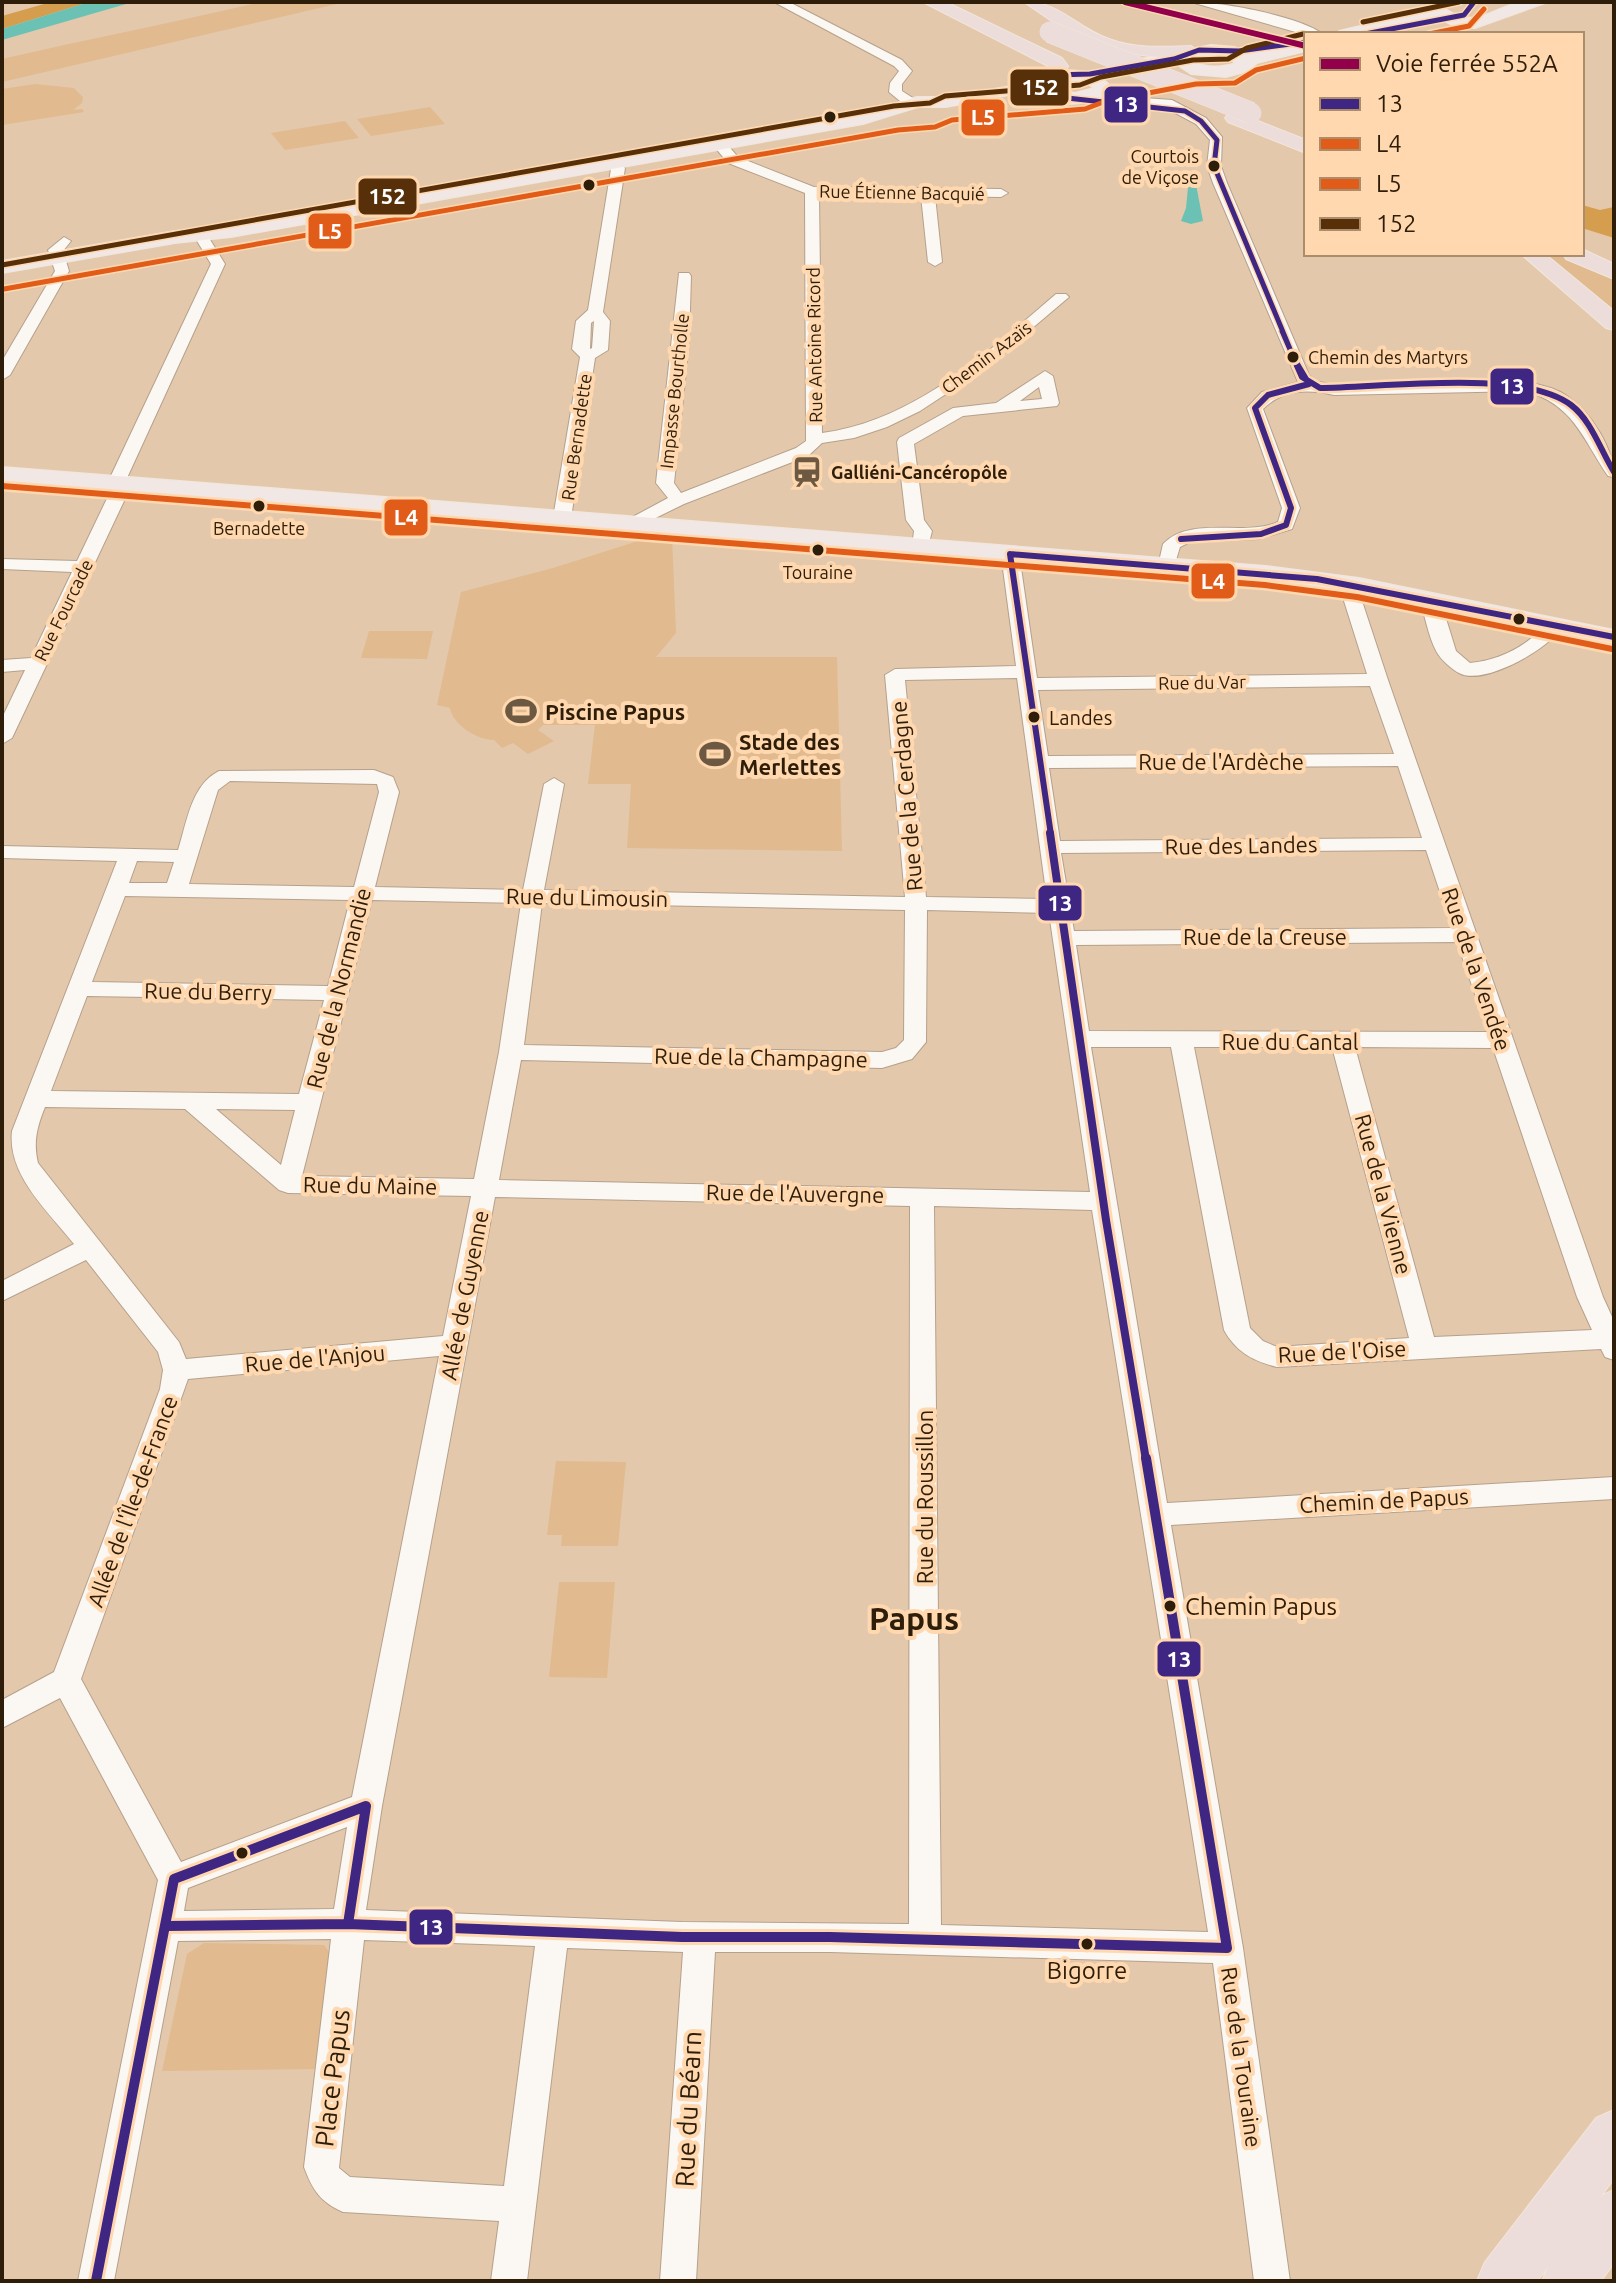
<svg xmlns="http://www.w3.org/2000/svg" width="1616" height="2283" font-family="Ubuntu,sans-serif">
<style>
.green{fill:#e1ba8f}
.forest{fill:#d49e4e}
.water{fill:#6bc2b4}
.lines{fill:none;stroke-linecap:round;stroke-linejoin:round}
.minor-casing{stroke:#b5a18b;stroke-width:2}
.major-casing{stroke:#f2e6da;stroke-width:2}
.highway-casing{stroke:#f2e6da;stroke-width:2}
.minor{fill:#fbf7f3;fill-rule:evenodd}
.major{fill:#f1e7e4;fill-rule:evenodd}
.highway{fill:#ecdddb;fill-rule:evenodd}
.highway-bridge-casing{stroke:#f2e6da;stroke-width:22;stroke-linecap:butt}
.highway-bridge{stroke:#ecdddb;stroke-width:21}
.bus-1-far3-casing{stroke:#ffd8af;stroke-width:8}
.bus-1-far2-casing{stroke:#ffd8af;stroke-width:11}
.bus-1-far1-casing{stroke:#ffd8af;stroke-width:14}
.bus-1-casing{stroke:#ffd8af;stroke-width:16}
.bus-2-casing{stroke:#ffd8af;stroke-width:11}
.bus-3-casing{stroke:#ffd8af;stroke-width:8}
.bus-4-casing{stroke:#ffd8af;stroke-width:8}
.bus-1-far3{stroke:#3f2682;stroke-width:5}
.bus-1-far2{stroke:#3f2682;stroke-width:6}
.bus-1-far1{stroke:#3f2682;stroke-width:8}
.bus-1{stroke:#3f2682;stroke-width:10}
.bus-2{stroke:#e05c18;stroke-width:6}
.bus-3{stroke:#e05c18;stroke-width:5}
.bus-4{stroke:#572f08;stroke-width:5}
.rail-1-casing{stroke:#ffd8af;stroke-width:9}
.rail-1{stroke:#92004c;stroke-width:6}
.bus-dot{fill:#2e1d08;stroke:#ffd8af;stroke-width:3}
.labels{text-anchor:middle;dominant-baseline:central;stroke-width:8;stroke-linejoin:round;paint-order:stroke}
.far-bus-label{font-size:18px;fill:#2e1d08;stroke:#ffd8af}
.far-street-label{font-size:18px;fill:#2e1d08;stroke:#ffd8af}
.far-poi-label{font-size:18px;font-weight:bold;fill:#2e1d08;stroke:#ffd8af;text-anchor:start}
.bus-label{font-size:20px;fill:#2e1d08;stroke:#ffd8af;text-anchor:start}
.poi-label{font-size:22px;font-weight:bold;fill:#2e1d08;stroke:#ffd8af;text-anchor:start}
.street-label{font-size:22px;fill:#2e1d08;stroke:#ffd8af}
.near-bus-label{font-size:24px;fill:#2e1d08;stroke:#ffd8af;text-anchor:start}
.near-street-label{font-size:26px;fill:#2e1d08;stroke:#ffd8af}
.near-quarter-label{font-size:32px;font-weight:bold;fill:#2e1d08;stroke:#ffd8af}
.line-badge{stroke:#ffd8af;stroke-width:3}
.badge-label{font-size:22px;text-anchor:middle;font-weight:bold;fill:#fff}
</style>
<rect width="100%" height="100%" fill="#e3c8ac"/>
<path class="green" d="M 261,2 L 345,2 L 2,82 L 2,59 C 88,39 175,22 261,2 Z
M 35,84 L 74,88 L 83,97 L 82,103 L 73,110 L 82,109 L 84,112 L 2,125 L 2,89 Z
M 430,107 L 445,124 L 371,136 L 357,119 Z
M 345,121 L 359,138 L 285,150 L 271,133 Z
M 1542,254 L 1559,254 L 1614,279 L 1614,312 Z
M 657,535 L 672,537 L 676,633 L 656,657 L 837,657 L 842,851 L 627,848 L 631,784 L 588,784 L 595,725 L 543,725 L 538,730 L 554,741 L 528,754 L 513,743 L 502,748 L 494,740 C 477,740 453,725 450,708 L 437,705 L 461,592 L 553,568 Z
M 369,631 L 433,631 L 427,659 L 361,658 Z
M 556,1461 L 626,1462 L 618,1546 L 561,1546 L 562,1535 L 547,1535 Z
M 559,1582 L 615,1582 L 607,1678 L 549,1677 Z
M 204,1943 L 324,1945 L 330,1953 L 315,2069 L 162,2071 L 187,1954 Z"/>
<path class="forest" d="M 51,2 L 89,2 L 2,29 L 2,16 Z
M 1582,205 L 1600,210 L 1614,207 L 1614,238 L 1582,228 Z"/>
<path class="water" d="M 89,2 L 133,2 L 2,40 L 2,29 Z
M 1189,177 L 1195,179 L 1203,221 L 1191,224 L 1181,221 L 1186,208 Z"/>
<g class="lines">
<defs>
<path id="minor" d="M 774,2 L 789,2 L 902,60 L 912,71 L 902,84 L 902,91 L 916,100 L 916,106 L 906,106 L 889,92 L 890,83 L 899,71 L 894,66 Z
M 1191,2 C 1223,2 1298,16 1323,34 L 1306,35 Z
M 1097,87 L 1107,87 L 1130,97 L 1172,100 L 1206,118 L 1222,137 L 1221,166 L 1227,183 L 1309,375 L 1315,381 L 1334,385 L 1524,381 C 1539,385 1554,387 1567,396 C 1591,412 1614,449 1614,477 L 1608,476 C 1582,438 1573,403 1524,391 L 1334,395 C 1308,389 1283,389 1263,409 L 1300,508 L 1292,529 L 1259,539 L 1190,542 L 1180,547 L 1173,570 L 1161,570 L 1158,566 L 1163,544 C 1191,515 1244,537 1278,522 L 1282,508 L 1247,408 L 1262,392 L 1298,382 L 1213,183 L 1207,166 L 1210,140 L 1196,124 L 1164,107 L 1128,105 L 1097,93 Z
M 715,142 L 725,142 L 738,157 L 814,187 L 1001,189 L 1008,193 L 1001,197 L 935,196 L 942,262 L 935,266 L 928,262 L 921,196 L 819,195 L 822,433 C 914,421 988,352 1056,294 L 1066,294 L 1069,297 L 984,369 L 920,411 L 887,427 L 854,438 L 822,443 L 808,456 L 684,504 L 633,529 L 627,528 L 624,524 L 627,520 L 668,498 L 656,483 L 679,273 L 689,273 L 691,276 L 689,343 L 674,483 L 681,493 L 796,448 L 806,441 L 805,193 L 728,163 L 713,145 Z
M 613,160 L 625,168 L 603,312 L 610,321 L 608,350 L 595,358 L 571,518 L 562,523 L 553,518 L 580,357 L 572,349 L 576,321 L 588,310 L 611,169 L 606,164 ZM 594,321 L 592,348 L 590,349 L 591,323 Z
M 64,237 L 71,241 L 63,251 L 69,271 L 10,375 L 2,380 L 2,361 L 55,271 L 48,250 Z
M 204,237 L 209,238 L 225,264 L 127,478 L 133,482 L 12,738 L 2,744 L 2,718 L 25,670 L 2,672 L 2,660 L 31,658 L 72,572 L 2,569 L 2,559 L 77,561 L 113,486 L 108,482 L 211,264 L 197,241 Z
M 1045,371 L 1053,376 L 1059,403 L 1057,406 L 963,416 L 914,444 L 924,520 L 932,531 L 927,551 L 915,551 L 912,547 L 914,531 L 906,520 L 897,442 L 899,438 L 953,408 L 996,403 ZM 1039,387 L 1042,399 L 1020,401 Z
M 1010,549 L 1019,554 L 1037,678 L 1367,674 L 1344,601 L 1353,581 L 1365,581 L 1368,585 L 1362,601 L 1388,680 L 1603,1297 L 1614,1321 L 1614,1360 L 1605,1357 L 1601,1349 L 1277,1367 C 1253,1361 1236,1352 1224,1330 L 1171,1047 L 1091,1047 L 1167,1503 L 1614,1477 L 1614,1499 L 1171,1525 L 1243,1948 L 1290,2281 L 1254,2281 L 1213,1963 L 830,1952 L 715,1952 L 696,2281 L 660,2281 L 683,1952 L 567,1948 L 527,2281 L 491,2281 L 499,2221 L 343,2212 C 320,2202 312,2189 304,2167 L 331,1939 L 178,1941 L 114,2281 L 78,2281 L 158,1880 L 60,1698 L 2,1728 L 2,1700 L 54,1672 L 160,1389 L 163,1370 L 158,1352 L 86,1260 L 2,1301 L 2,1281 L 74,1244 C 48,1211 7,1175 12,1131 L 117,861 L 2,858 L 2,846 L 178,850 C 187,822 191,785 219,771 L 374,770 L 393,777 L 399,792 L 375,887 L 523,890 L 544,784 L 554,778 L 564,784 L 544,890 L 905,897 L 885,675 L 895,669 L 1016,666 L 1001,554 ZM 1017,678 L 1047,899 L 926,897 L 905,680 ZM 1370,686 L 1394,754 L 1048,756 L 1038,690 ZM 1398,766 L 1422,838 L 1060,841 L 1049,768 ZM 230,781 L 377,784 L 379,792 L 354,887 L 189,884 L 218,790 ZM 1426,850 L 1452,928 L 1074,931 L 1061,853 ZM 137,861 L 174,862 L 167,883 L 129,883 ZM 125,896 L 350,900 L 328,986 L 92,982 ZM 372,900 L 521,903 L 499,1052 L 474,1179 L 302,1176 ZM 542,903 L 905,910 L 904,1040 L 896,1048 L 882,1052 L 524,1045 ZM 927,910 L 1049,913 L 1090,1192 L 499,1180 L 521,1060 L 882,1068 L 912,1059 L 926,1042 ZM 1457,942 L 1488,1032 L 1089,1031 L 1076,945 ZM 87,996 L 324,1000 L 299,1094 L 51,1091 ZM 1194,1047 L 1332,1047 L 1409,1338 L 1277,1347 L 1263,1341 L 1250,1328 ZM 1355,1047 L 1493,1048 L 1577,1297 L 1592,1330 L 1434,1337 ZM 45,1107 L 185,1109 L 279,1190 L 288,1193 L 471,1196 L 443,1336 L 186,1359 L 179,1342 L 38,1163 C 33,1142 37,1127 45,1107 ZM 216,1109 L 295,1110 L 281,1165 ZM 495,1197 L 910,1206 L 909,1924 L 682,1922 L 366,1910 L 382,1806 ZM 934,1206 L 1092,1210 L 1208,1932 L 941,1925 ZM 439,1356 L 352,1797 L 181,1862 L 81,1679 L 188,1379 ZM 347,1827 L 334,1909 L 184,1911 L 188,1888 ZM 364,1940 L 535,1946 L 504,2186 L 350,2177 L 339,2168 Z
M 1431,594 L 1440,599 L 1456,651 L 1470,663 C 1495,661 1522,649 1539,631 L 1537,623 L 1539,619 L 1553,619 L 1558,632 C 1544,651 1483,686 1459,673 C 1453,670 1444,662 1440,657 C 1430,644 1426,620 1421,604 L 1425,595 Z"/>
<path id="major" d="M 1432,2 L 1450,2 L 1444,8 C 1477,31 1491,7 1522,2 C 1530,1 1540,2 1548,2 L 1475,28 L 1456,27 L 1435,16 L 1367,34 L 1337,34 L 1339,31 L 1420,12 Z
M 1306,41 L 1306,51 L 1257,63 L 1248,71 L 1226,77 L 1191,74 L 1176,64 L 1111,75 L 1103,70 L 1111,65 L 1211,45 L 1235,47 L 1247,55 ZM 1220,54 L 1236,63 C 1221,68 1205,68 1191,60 Z
M 1055,70 C 1078,71 1098,68 1112,89 C 1097,106 1049,111 1035,90 L 946,107 L 918,107 L 863,124 L 231,237 L 175,243 L 2,273 L 2,261 L 175,231 L 231,225 L 860,114 L 917,97 L 946,97 L 1018,85 ZM 1058,80 L 1083,81 L 1094,88 L 1075,93 L 1051,88 L 1048,84 Z
M 2,467 L 1266,566 L 1359,578 L 1614,630 L 1614,644 L 1359,592 L 1266,580 L 2,481 Z"/>
<path id="highway" d="M 923,2 L 946,2 L 1062,58 L 1068,66 L 1062,79 L 1055,81 L 1048,79 L 1045,75 L 1048,66 Z
M 1024,2 C 1061,2 1075,27 1109,39 C 1135,49 1164,47 1191,46 L 1200,52 L 1191,58 L 1166,58 L 1109,51 L 1078,39 Z
M 1235,112 L 1306,140 L 1306,153 L 1228,122 L 1225,118 L 1228,114 Z
M 1582,249 L 1614,264 L 1614,279 L 1566,259 L 1563,254 L 1582,254 Z
M 1521,254 L 1545,254 L 1614,311 L 1614,330 L 1606,328 Z
M 1614,2110 L 1614,2179 L 1601,2196 L 1614,2190 L 1614,2263 L 1601,2281 L 1542,2281 L 1548,2267 L 1537,2281 L 1477,2281 L 1485,2262 L 1596,2118 Z"/>
</defs>
<use href="#minor" class="minor-casing"/>
<use href="#major" class="major-casing"/>
<use href="#highway" class="highway-casing"/>
<use href="#minor" class="minor"/>
<use href="#major" class="major"/>
<use href="#highway" class="highway"/>
<defs>
<path id="highway-bridge" d="M 1050,32 L 1251,113"/>
</defs>
<use href="#highway-bridge" class="highway-bridge-casing"/>
<use href="#highway-bridge" class="highway-bridge"/>
<defs>
<path id="bus-1-far3" d="M 1365,34 L 1464,15 L 1474,2
M 1282,331 L 1295,361
M 1295,361 L 1214,166 L 1217,140 L 1201,121 L 1185,111 L 1058,97 L 1045,92 L 1038,85 L 1044,78 L 1055,75 L 1090,74 L 1174,59 L 1199,50 L 1239,51 L 1306,42"/>
<path id="bus-1-far2" d="M 1294,359 L 1309,384
M 1294,359 L 1302,377 L 1320,388 C 1381,388 1522,368 1571,405 C 1591,420 1601,451 1614,472
M 1181,539 L 1261,534 L 1286,525 L 1291,508 L 1255,408 L 1268,395 L 1309,384
M 1010,554 L 1051,835
M 1010,554 L 1317,579 L 1614,637"/>
<path id="bus-1-far1" d="M 1050,833 L 1106,1220 L 1146,1460"/>
<path id="bus-1" d="M 1146,1458 L 1227,1948
M 166,1926 L 348,1924 L 682,1937 L 830,1937 L 1227,1948
M 96,2281 L 174,1879 L 366,1806 L 348,1924"/>
<path id="bus-2" d="M 2,486 L 1265,585 L 1357,597 L 1612,649"/>
<path id="bus-3" d="M 1429,34 L 1469,26 L 1484,9
M 4,289 L 898,130 L 935,127 L 952,120 L 1085,109 L 1106,101 L 1196,84 L 1235,83 L 1256,70 L 1306,58"/>
<path id="bus-4" d="M 1363,22 L 1459,2
M 2,265 L 894,106 L 930,103 L 945,96 L 1080,85 L 1101,77 L 1193,60 L 1228,59 L 1247,48 L 1303,34"/>
</defs>
<use href="#bus-1-far3" class="bus-1-far3-casing"/>
<use href="#bus-1-far2" class="bus-1-far2-casing"/>
<use href="#bus-1-far1" class="bus-1-far1-casing"/>
<use href="#bus-1" class="bus-1-casing"/>
<use href="#bus-2" class="bus-2-casing"/>
<use href="#bus-3" class="bus-3-casing"/>
<use href="#bus-4" class="bus-4-casing"/>
<use href="#bus-1-far3" class="bus-1-far3"/>
<use href="#bus-1-far2" class="bus-1-far2"/>
<use href="#bus-1-far1" class="bus-1-far1"/>
<use href="#bus-1" class="bus-1"/>
<use href="#bus-2" class="bus-2"/>
<use href="#bus-3" class="bus-3"/>
<use href="#bus-4" class="bus-4"/>
<defs>
<path id="rail-1" d="M 1125,2 L 1306,46"/>
</defs>
<use href="#rail-1" class="rail-1-casing"/>
<use href="#rail-1" class="rail-1"/>
</g>
<defs>
<symbol id="station-bare" viewBox="-9 -9 18 18"><path d="M-3-6H3Q5-6 5-4V2Q5 4 3 4L4.5 6H3L1.5 4h-3L-3 6H-4.5L-3 4Q-5 4-5 2V-4Q-5-6-3-6ZM-3.5-4v3h7v-3ZM-3.5 1v1.5H-2V1ZM2 1v1.5H3.5V1Z" fill="#6d5941" stroke="#ffd8af" stroke-width="2.5" paint-order="stroke"/></symbol>
<symbol id="stadium-bare" viewBox="-9 -9 18 18"><path d="M0-5a6.5 5 0 1 0 0 10a6.5 5 0 1 0 0-10ZM-3.5-1.8h7v3.6h-7Z" fill="#6d5941" stroke="#ffd8af" stroke-width="2.5" paint-order="stroke"/></symbol>
</defs>
<g fill-rule="evenodd">
<use href="#station-bare" x="785" y="450" width="44" height="44"/>
<use href="#stadium-bare" x="499" y="689" width="44" height="44"/>
<use href="#stadium-bare" x="693" y="732" width="44" height="44"/>
</g>
<g class="bus-dot">
<circle cx="830" cy="117" r="7"/>
<circle cx="1214" cy="166" r="7"/>
<circle cx="589" cy="185" r="7"/>
<circle cx="1293" cy="357" r="7"/>
<circle cx="259" cy="506" r="7"/>
<circle cx="818" cy="550" r="7"/>
<circle cx="1519" cy="619" r="7"/>
<circle cx="1034" cy="717" r="7"/>
<circle cx="1170" cy="1606" r="7"/>
<circle cx="242" cy="1853" r="7"/>
<circle cx="1087" cy="1944" r="7"/>
</g>
<g class="labels">
<g class="far-bus-label">
<text x="1199" y="156" text-anchor="end">Courtois<tspan x="1199" dy="21">de Viçose</tspan></text>
<text x="1308" y="357" text-anchor="start">Chemin des Martyrs</text>
<text x="259" y="528">Bernadette</text>
<text x="818" y="572">Touraine</text>
</g>
<g class="far-street-label">
<text transform="translate(902 192) rotate(1)">Rue Étienne Bacquié</text>
<text transform="translate(814 345) rotate(-91)">Rue Antoine Ricord</text>
<text transform="translate(986 357) rotate(-37)">Chemin Azaïs</text>
<text transform="translate(674 391) rotate(-84)">Impasse Bourtholle</text>
<text transform="translate(576 437) rotate(-82)">Rue Bernadette</text>
<text transform="translate(63 610) rotate(-64)">Rue Fourcade</text>
<text transform="translate(1202 682) rotate(-1)">Rue du Var</text>
</g>
<g class="far-poi-label">
<text x="831" y="472">Galliéni-Cancéropôle</text>
</g>
<g class="bus-label">
<text x="1049" y="717">Landes</text>
</g>
<g class="poi-label">
<text x="545" y="711">Piscine Papus</text>
<text x="739" y="741">Stade des<tspan x="739" dy="25">Merlettes</tspan></text>
</g>
<g class="street-label">
<text x="1221" y="761">Rue de l'Ardèche</text>
<text transform="translate(906 796) rotate(-95)">Rue de la Cerdagne</text>
<text transform="translate(1241 845) rotate(-1)">Rue des Landes</text>
<text transform="translate(587 897) rotate(1)">Rue du Limousin</text>
<text x="1265" y="936">Rue de la Creuse</text>
<text transform="translate(1477 969) rotate(71)">Rue de la Vendée</text>
<text transform="translate(338 988) rotate(-76)">Rue de la Normandie</text>
<text transform="translate(208 991) rotate(1)">Rue du Berry</text>
<text x="1290" y="1041">Rue du Cantal</text>
<text transform="translate(761 1057) rotate(1)">Rue de la Champagne</text>
<text transform="translate(370 1185) rotate(1)">Rue du Maine</text>
<text transform="translate(795 1193) rotate(1)">Rue de l'Auvergne</text>
<text transform="translate(1384 1194) rotate(75)">Rue de la Vienne</text>
<text transform="translate(464 1295) rotate(-79)">Allée de Guyenne</text>
<text transform="translate(1342 1351) rotate(-3)">Rue de l'Oise</text>
<text transform="translate(315 1358) rotate(-5)">Rue de l'Anjou</text>
<text transform="translate(924 1497) rotate(-90)">Rue du Roussillon</text>
<text transform="translate(1384 1500) rotate(-3)">Chemin de Papus</text>
<text transform="translate(132 1501) rotate(-70)">Allée de l'Île-de-France</text>
<text transform="translate(1242 2057) rotate(82)">Rue de la Touraine</text>
</g>
<g class="near-bus-label">
<text x="1185" y="1606">Chemin Papus</text>
<text x="1087" y="1970" text-anchor="middle">Bigorre</text>
</g>
<g class="near-street-label">
<text transform="translate(332 2078) rotate(-83)">Place Papus</text>
<text transform="translate(688 2109) rotate(-87)">Rue du Béarn</text>
</g>
<g class="near-quarter-label">
<text x="914" y="1618">Papus</text>
</g>
</g>
<g class="line-badge">
<rect x="1009" y="68" width="61" height="39" rx="8" fill="#572f08"/>
<rect x="1103" y="85" width="46" height="39" rx="8" fill="#3f2682"/>
<rect x="960" y="98" width="46" height="39" rx="8" fill="#e05c18"/>
<rect x="357" y="177" width="61" height="39" rx="8" fill="#572f08"/>
<rect x="307" y="212" width="46" height="38" rx="8" fill="#e05c18"/>
<rect x="1489" y="367" width="46" height="39" rx="8" fill="#3f2682"/>
<rect x="383" y="498" width="46" height="39" rx="8" fill="#e05c18"/>
<rect x="1190" y="562" width="46" height="38" rx="8" fill="#e05c18"/>
<rect x="1037" y="884" width="46" height="38" rx="8" fill="#3f2682"/>
<rect x="1156" y="1640" width="46" height="38" rx="8" fill="#3f2682"/>
<rect x="408" y="1908" width="46" height="38" rx="8" fill="#3f2682"/>
</g>
<g class="badge-label">
<text x="1040" y="95">152</text>
<text x="1126" y="112">13</text>
<text x="983" y="125">L5</text>
<text x="387" y="204">152</text>
<text x="330" y="239">L5</text>
<text x="1512" y="394">13</text>
<text x="406" y="525">L4</text>
<text x="1213" y="589">L4</text>
<text x="1060" y="911">13</text>
<text x="1179" y="1667">13</text>
<text x="431" y="1935">13</text>
</g>
<rect width="1616" height="2283" fill="none" stroke="#2e1d08" stroke-width="8"/>
<rect x="1304" y="32" width="280" height="224" fill="#ffd8af" stroke="#ab8d6c" stroke-width="2"/>
<rect x="1320" y="58" width="40" height="12" fill="#92004c" stroke="#ab8d6c" stroke-width="2"/>
<text x="1376" y="72" font-size="24" fill="#2e1d08">Voie ferrée 552A</text>
<rect x="1320" y="98" width="40" height="12" fill="#3f2682" stroke="#ab8d6c" stroke-width="2"/>
<text x="1376" y="112" font-size="24" fill="#2e1d08">13</text>
<rect x="1320" y="138" width="40" height="12" fill="#e05c18" stroke="#ab8d6c" stroke-width="2"/>
<text x="1376" y="152" font-size="24" fill="#2e1d08">L4</text>
<rect x="1320" y="178" width="40" height="12" fill="#e05c18" stroke="#ab8d6c" stroke-width="2"/>
<text x="1376" y="192" font-size="24" fill="#2e1d08">L5</text>
<rect x="1320" y="218" width="40" height="12" fill="#572f08" stroke="#ab8d6c" stroke-width="2"/>
<text x="1376" y="232" font-size="24" fill="#2e1d08">152</text>
</svg>
